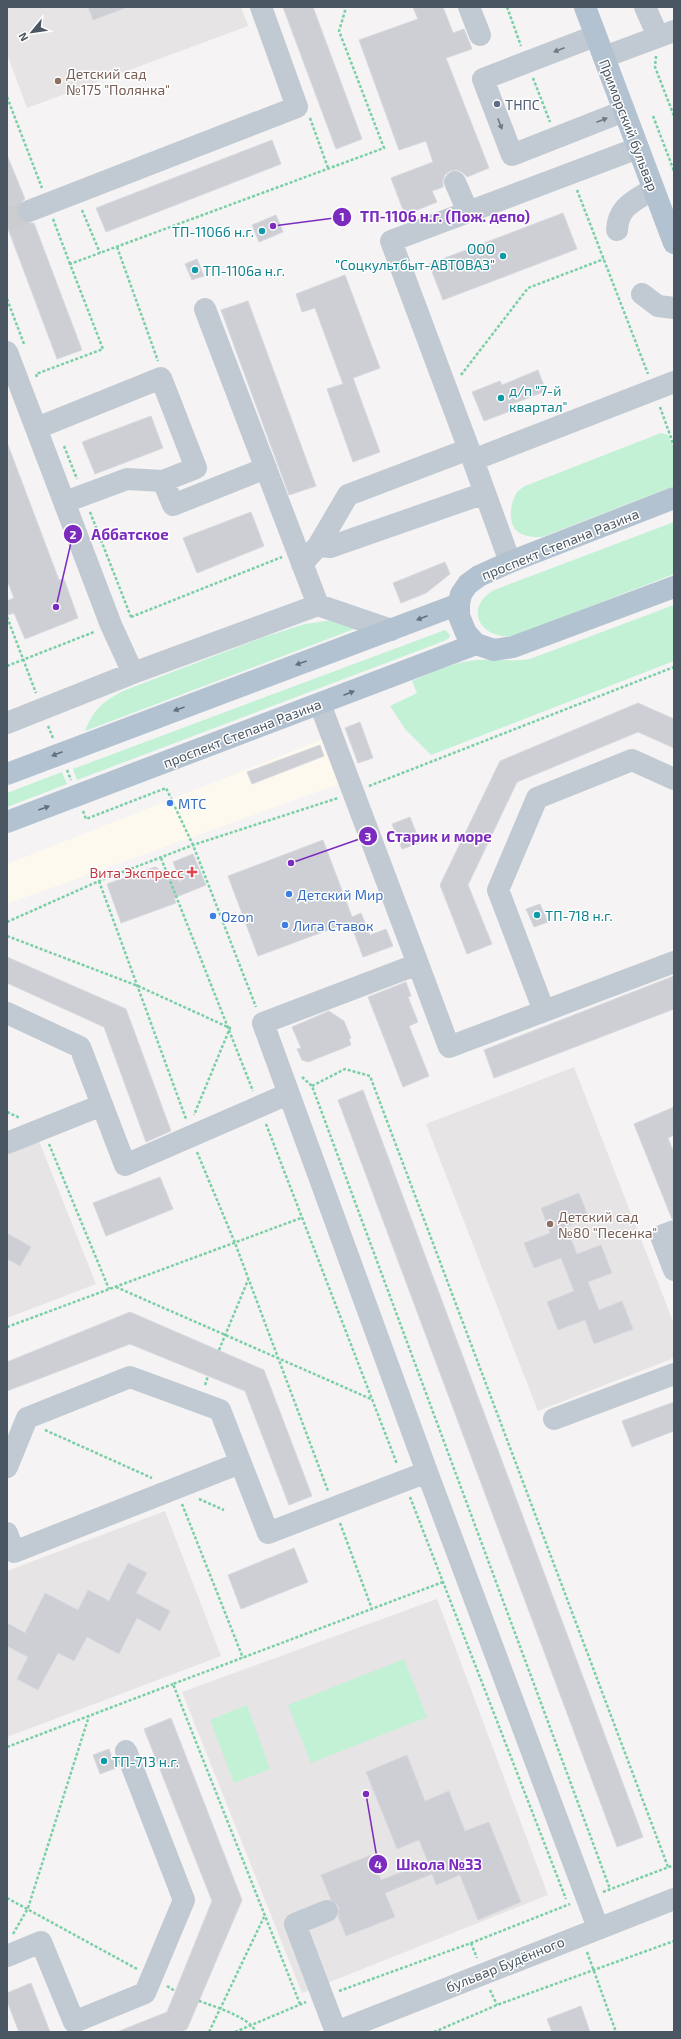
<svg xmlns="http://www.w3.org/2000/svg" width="681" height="2039" font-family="'Exo 2',sans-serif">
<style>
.commercial{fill:#fdf9ef}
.education{fill:#e6e4e5}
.green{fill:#c3f1d5}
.building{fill:#cdcfd5;stroke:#d7d9de}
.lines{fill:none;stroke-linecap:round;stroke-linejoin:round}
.minor-tunnel{stroke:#caccce;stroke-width:22;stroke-dasharray:22 11;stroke-linecap:butt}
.path{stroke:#7ad0a6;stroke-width:2.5;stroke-dasharray:3 2;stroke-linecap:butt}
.minor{stroke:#c1cad2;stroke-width:22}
.major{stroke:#b3c2d1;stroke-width:22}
.oneway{fill:#6e7983}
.oneway2{fill:#64717d}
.education-dot{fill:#8d6e63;stroke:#fff;stroke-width:1.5}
.service-dot{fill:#5c6f8a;stroke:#fff;stroke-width:1.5}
.culture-dot{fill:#0f9aa8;stroke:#fff;stroke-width:1.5}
.shop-dot{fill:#3f7fe0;stroke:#fff;stroke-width:1.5}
.health-dot{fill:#e0444e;stroke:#fff;stroke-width:1.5}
.labels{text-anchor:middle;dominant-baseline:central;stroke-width:3;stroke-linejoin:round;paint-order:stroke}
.education-label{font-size:14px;fill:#785e54;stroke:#fff;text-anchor:start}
.service-label{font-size:14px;fill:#4e5e75;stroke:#fff;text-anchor:start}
.street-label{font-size:14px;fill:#4a5661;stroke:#fff}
.culture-label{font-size:14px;fill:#0d838f;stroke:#fff;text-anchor:start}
.shop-label{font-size:14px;fill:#366cbe;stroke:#fff;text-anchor:start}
.health-label{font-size:14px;fill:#be3a42;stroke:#fff;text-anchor:end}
.leader{fill:none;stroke:#7b2cbf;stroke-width:1.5}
.callout-dot{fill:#7b2cbf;stroke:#fff;stroke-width:1.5}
.mark-label{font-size:12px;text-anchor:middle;font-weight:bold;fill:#fff}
.callout-label{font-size:15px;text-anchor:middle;font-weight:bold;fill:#7b2cbf;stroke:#fff;stroke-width:3;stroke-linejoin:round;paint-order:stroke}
</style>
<rect width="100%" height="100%" fill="#f5f3f3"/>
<path class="commercial" d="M 326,738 L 342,783 L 7,904 L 7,864 Z"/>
<path class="education" d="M 7,7 L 241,7 L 248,26 L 27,108 L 7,54 Z
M 574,1067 L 674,1324 L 674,1358 L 538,1411 L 426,1124 Z
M 39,1141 L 96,1284 L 7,1318 L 7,1154 Z
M 165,1511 L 221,1656 L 7,1737 L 7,1571 Z
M 437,1599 L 548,1895 L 302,1993 L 182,1692 Z"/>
<path class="green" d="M 661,433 L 668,435 L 674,449 L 674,486 L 542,537 C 533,537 524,537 517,531 C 508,523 510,504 516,494 C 517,491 522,488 525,486 Z
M 674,522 L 674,574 L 514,636 C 480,640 463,608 494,590 Z
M 674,605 L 674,661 L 431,755 L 405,729 L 390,706 L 417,693 L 412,681 C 433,672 454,662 477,660 C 494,659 512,662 530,659 Z
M 340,619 L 357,628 L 85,731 C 94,709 102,702 123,691 L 264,637 L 305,624 Z
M 445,630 L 450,635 L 449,638 L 444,641 L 77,780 L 73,769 Z
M 62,772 L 67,784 L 7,807 L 7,793 Z
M 404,1659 L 427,1717 L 311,1763 L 288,1705 Z
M 247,1705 L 270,1769 L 234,1783 L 210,1720 Z"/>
<path class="building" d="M 88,7 L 125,7 L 125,8 L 93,20 Z
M 283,7 L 313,7 L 362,139 L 336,149 Z
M 413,7 L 443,7 L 453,33 L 464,29 L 472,49 L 446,58 L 489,168 L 467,177 L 462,172 L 456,170 L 450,171 L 445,175 L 443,180 L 443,187 L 432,191 L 437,202 L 405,215 L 391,178 L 433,162 L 426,141 L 399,150 L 359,40 L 418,19 Z
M 272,140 L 281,164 L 106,232 L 96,208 Z
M 7,155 L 25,199 L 19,204 L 17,209 L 17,215 L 22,221 L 27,223 L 34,223 L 82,350 L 57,359 L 7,226 Z
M 563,213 L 577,249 L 443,300 L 429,264 Z
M 276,215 L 283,232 L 259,242 L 252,225 Z
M 197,259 L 204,276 L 192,280 L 185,264 Z
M 345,275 L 380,368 L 353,378 L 380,452 L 353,462 L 327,389 L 343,384 L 315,308 L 302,312 L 296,294 Z
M 248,301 L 316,486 L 289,495 L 221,310 Z
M 538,370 L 546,391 L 510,405 L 513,410 L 484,421 L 472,392 L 500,381 L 502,385 Z
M 151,416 L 163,448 L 95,474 L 82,442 Z
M 8,445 L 59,580 L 64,579 L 78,618 L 25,639 L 14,613 L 7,615 L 7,601 L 14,598 L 7,580 Z
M 251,512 L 264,546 L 197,573 L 183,538 Z
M 445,562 L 450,574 L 426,593 L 401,603 L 393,583 Z
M 638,703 L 674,719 L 674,748 L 638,732 L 517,782 L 468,885 L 492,944 L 467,954 L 440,885 L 500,761 Z
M 360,722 L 373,758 L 358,763 L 345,728 Z
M 320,745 L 324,756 L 252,784 L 247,772 Z
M 410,817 L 420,843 L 402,849 L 392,824 Z
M 323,840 L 352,917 L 361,913 L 370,935 L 386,929 L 393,946 L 363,957 L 350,922 L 258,956 L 228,876 Z
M 193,854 L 206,885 L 174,898 L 176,903 L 121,923 L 107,884 L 155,867 L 181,882 L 173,862 Z
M 540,904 L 548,922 L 534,927 L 526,909 Z
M 7,957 L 126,1009 L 171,1131 L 146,1142 L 104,1027 L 7,983 Z
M 674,976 L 674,1009 L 494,1078 L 484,1050 Z
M 406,982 L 411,996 L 408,997 L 418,1022 L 409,1026 L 429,1076 L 403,1087 L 368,997 Z
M 329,1011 L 344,1021 L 351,1038 L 349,1039 L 351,1045 L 308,1062 L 302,1060 L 297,1049 L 301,1048 L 292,1027 Z
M 363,1090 L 643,1837 L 617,1847 L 338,1100 Z
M 674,1107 L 674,1135 L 668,1138 L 674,1153 L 674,1219 L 672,1219 L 634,1124 Z
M 160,1177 L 173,1209 L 106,1236 L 93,1203 Z
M 579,1193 L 589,1218 L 566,1227 L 577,1254 L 601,1245 L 612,1273 L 588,1282 L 599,1310 L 622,1301 L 633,1329 L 594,1344 L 585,1320 L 558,1330 L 547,1302 L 574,1291 L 561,1258 L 534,1268 L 524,1243 L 550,1233 L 541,1208 Z
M 7,1233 L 31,1247 L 20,1266 L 7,1259 Z
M 130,1312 L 264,1370 L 312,1496 L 289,1505 L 245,1391 L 130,1344 L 7,1391 L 7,1362 Z
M 674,1402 L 674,1431 L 632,1447 L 622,1421 Z
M 294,1548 L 308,1582 L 241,1609 L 228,1575 Z
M 128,1563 L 147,1573 L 136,1593 L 170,1611 L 160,1631 L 137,1618 L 119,1654 L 87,1637 L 74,1661 L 58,1653 L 38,1690 L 17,1679 L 28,1657 L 7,1646 L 7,1623 L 25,1633 L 45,1593 L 78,1610 L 88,1590 L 109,1601 Z
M 171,1718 L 242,1900 L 187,2029 L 180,2032 L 117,2032 L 167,2012 L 212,1901 L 144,1729 Z
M 109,1749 L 116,1768 L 100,1774 L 93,1755 Z
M 407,1755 L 425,1801 L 449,1791 L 465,1831 L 489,1822 L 521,1902 L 478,1920 L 460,1875 L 436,1885 L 432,1874 L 385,1893 L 395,1917 L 346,1936 L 338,1916 L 339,1907 L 331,1900 L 321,1875 L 371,1855 L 381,1880 L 428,1862 L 419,1840 L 397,1849 L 366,1772 Z
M 31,1983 L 50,2032 L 19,2032 L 7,2001 L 7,1993 Z
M 581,2006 L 590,2032 L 552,2032 L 547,2019 Z"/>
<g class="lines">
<path class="minor-tunnel" d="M 7,220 L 29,211"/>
<path class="path" d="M 507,7 L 521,46
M 656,56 L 655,67 L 674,116
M 533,78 L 550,122
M 7,97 L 42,188
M 653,116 L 674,171
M 310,118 L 328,168
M 577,190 L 648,374
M 82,210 L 100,253
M 53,219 L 70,264
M 117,247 L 158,361
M 7,299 L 24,344
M 461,375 L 528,288 L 604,259
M 37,377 L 36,374 L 103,349 L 70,264 L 384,148 L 339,31 L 345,11 L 344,7
M 660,407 L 674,446
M 64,446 L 77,479
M 90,512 L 131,617
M 7,617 L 36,693
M 131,617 L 282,557
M 7,666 L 94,632
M 48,726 L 53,738
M 67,770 L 71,780
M 369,786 L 674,667
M 83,811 L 86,819 L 166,788 L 193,845 L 256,1007
M 161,858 L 253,1091
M 99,881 L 186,1119
M 7,922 L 99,881 L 193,845 L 338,798
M 7,936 L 138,986 L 230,1028 L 194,1115
M 302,1077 L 312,1086 L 610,1889
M 312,1086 L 345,1069 L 370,1076 L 668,1867
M 7,1112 L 20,1118
M 266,1124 L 397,1464
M 49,1144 L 109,1289
M 197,1152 L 235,1243 L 328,1491
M 116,1287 L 371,1399
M 7,1327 L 301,1218
M 219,1350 L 248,1280
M 205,1385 L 208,1376
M 45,1430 L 152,1478
M 410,1497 L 566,1899
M 199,1499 L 224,1510
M 182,1504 L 243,1658
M 340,1523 L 372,1609
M 7,1747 L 173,1684
M 603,1892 L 674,1865
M 7,1898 L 137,1969
M 13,1934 L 28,1908 L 89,1716
M 471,1943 L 477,1958
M 587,1952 L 616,2032
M 167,1986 L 175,1991
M 490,1990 L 497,2005
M 339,1991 L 471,1943 L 570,1904
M 199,2001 C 216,2007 249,2017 256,2032
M 300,2004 L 173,1684 L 443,1582
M 209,2032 L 264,1917
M 235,2032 L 306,2002
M 434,2032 L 497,2005 L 674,1941"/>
<path class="minor" d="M 469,7 L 480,35
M 645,7 L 658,36
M 595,36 L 483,79 L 512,155 L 624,111
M 604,57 L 674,31
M 455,182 L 468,212
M 29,211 L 297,107 L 261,7
M 617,230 C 618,206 635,201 653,189
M 642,294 L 658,306 L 674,308
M 205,309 L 318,605
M 7,352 L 111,625 L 133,673
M 37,428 L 161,378 L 196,468 L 163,481
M 473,460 L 391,241 L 638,148
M 65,502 L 127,479 L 163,481 L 173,505 L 266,468
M 318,546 L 330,547 L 485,493
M 510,562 L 473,460 L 674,382
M 302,564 L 318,546 L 348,495 L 469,449
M 320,704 L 418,964 L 263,1023 L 427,1472 L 598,1928
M 7,723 L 133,673 L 318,605 L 391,630
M 418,964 L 449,1047 L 674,962
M 544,1011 L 498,890 L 537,798 L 632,760 L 674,779
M 7,1013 L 80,1047 L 125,1165 L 288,1094
M 7,1143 L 102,1105
M 674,1231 L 661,1236 L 674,1270
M 554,1419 L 674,1374
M 7,1467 L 27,1418 L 130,1377 L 220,1410 L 268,1533 L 427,1472
M 7,1533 L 14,1552 L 240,1463
M 327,1911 L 295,1924 L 336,2032
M 7,1956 L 41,1942 L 74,2022 L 145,1993 L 184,1900 L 126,1751
M 336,2032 L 674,1899"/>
<path class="major" d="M 585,7 L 674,243
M 674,498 L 510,562 L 479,576 L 468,584 L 461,594 L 459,604 L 459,616 L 466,633 L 476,644 L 494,650 L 513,647 L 674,587
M 7,774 L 459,604
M 7,822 L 476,644"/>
</g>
<defs><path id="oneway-solid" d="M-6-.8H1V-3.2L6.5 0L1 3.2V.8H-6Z"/></defs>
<g class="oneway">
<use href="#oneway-solid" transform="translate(559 50) rotate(159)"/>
<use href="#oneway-solid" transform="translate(602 120) rotate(-21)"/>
<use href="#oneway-solid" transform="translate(500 124) rotate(69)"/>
</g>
<g class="oneway2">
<use href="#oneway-solid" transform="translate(422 618) rotate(159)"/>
<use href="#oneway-solid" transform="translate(301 663) rotate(160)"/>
<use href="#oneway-solid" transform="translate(349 693) rotate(-21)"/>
<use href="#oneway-solid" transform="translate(179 709) rotate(160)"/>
<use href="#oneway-solid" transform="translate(57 754) rotate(159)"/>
<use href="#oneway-solid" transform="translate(44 808) rotate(-20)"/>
</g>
<g class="education-dot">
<circle cx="58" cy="81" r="4"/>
<circle cx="550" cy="1224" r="4"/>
</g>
<circle class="service-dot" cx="497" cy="104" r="4"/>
<g class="culture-dot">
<circle cx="262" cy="231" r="4"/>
<circle cx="503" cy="256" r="4"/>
<circle cx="195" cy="270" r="4"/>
<circle cx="501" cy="398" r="4"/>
<circle cx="537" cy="915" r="4"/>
<circle cx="104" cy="1761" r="4"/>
</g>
<g class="shop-dot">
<circle cx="170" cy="803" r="4"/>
<circle cx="289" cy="894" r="4"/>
<circle cx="213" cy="916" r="4"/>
<circle cx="285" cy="925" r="4"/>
</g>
<path class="health-dot" d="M190 866h4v4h4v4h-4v4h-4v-4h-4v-4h4z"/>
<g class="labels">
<g class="education-label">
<text x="66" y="73">Детский сад<tspan x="66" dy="16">№175 "Полянка"</tspan></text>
<text x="558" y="1216">Детский сад<tspan x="558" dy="16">№80 "Песенка"</tspan></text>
</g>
<g class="service-label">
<text x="505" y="104">ТНПС</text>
</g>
<g class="street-label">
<text transform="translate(629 125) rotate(69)">Приморский бульвар</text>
<text transform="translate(560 544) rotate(-22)">проспект Степана Разина</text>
<text transform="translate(242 733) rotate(-21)">проспект Степана Разина</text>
<text transform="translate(505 1964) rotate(-22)">бульвар Будённого</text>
</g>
<g class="culture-label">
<text x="254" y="231" text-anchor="end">ТП-1106б н.г.</text>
<text x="495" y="248" text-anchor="end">ООО<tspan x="495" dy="16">"Соцкультбыт-АВТОВАЗ"</tspan></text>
<text x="203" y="270">ТП-1106а н.г.</text>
<text x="509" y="390">д/п "7-й<tspan x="509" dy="16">квартал"</tspan></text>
<text x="545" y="915">ТП-718 н.г.</text>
<text x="112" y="1761">ТП-713 н.г.</text>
</g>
<g class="shop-label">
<text x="178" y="803">МТС</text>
<text x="297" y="894">Детский Мир</text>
<text x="221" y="916">Ozon</text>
<text x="293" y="925">Лига Ставок</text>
</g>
<g class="health-label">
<text x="184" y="872">Вита Экспресс</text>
</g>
</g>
<path class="leader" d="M273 226L342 217M56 607L73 534M291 863L368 836M366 1794L378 1864"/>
<g class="callout-dot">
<circle cx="273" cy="226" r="4"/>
<circle cx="56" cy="607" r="4"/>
<circle cx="291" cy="863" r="4"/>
<circle cx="366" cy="1794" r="4"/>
<circle cx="342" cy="217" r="10"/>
<circle cx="73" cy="534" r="10"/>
<circle cx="368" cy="836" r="10"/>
<circle cx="378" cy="1864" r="10"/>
</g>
<g class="mark-label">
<text x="342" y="221">1</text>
<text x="73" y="539">2</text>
<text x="368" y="841">3</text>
<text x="378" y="1869">4</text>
</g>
<g class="callout-label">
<text x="445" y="222">ТП-1106 н.г. (Пож. депо)</text>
<text x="130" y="540">Аббатское</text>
<text x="439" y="842">Старик и море</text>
<text x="439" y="1870">Школа №33</text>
</g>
<rect width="681" height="2039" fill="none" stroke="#4a5661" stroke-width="16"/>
<g transform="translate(32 32) rotate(241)" stroke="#ffffff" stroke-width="3" paint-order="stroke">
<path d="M0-3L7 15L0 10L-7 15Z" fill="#4a5661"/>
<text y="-6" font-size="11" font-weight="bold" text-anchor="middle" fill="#4a5661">N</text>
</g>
</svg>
